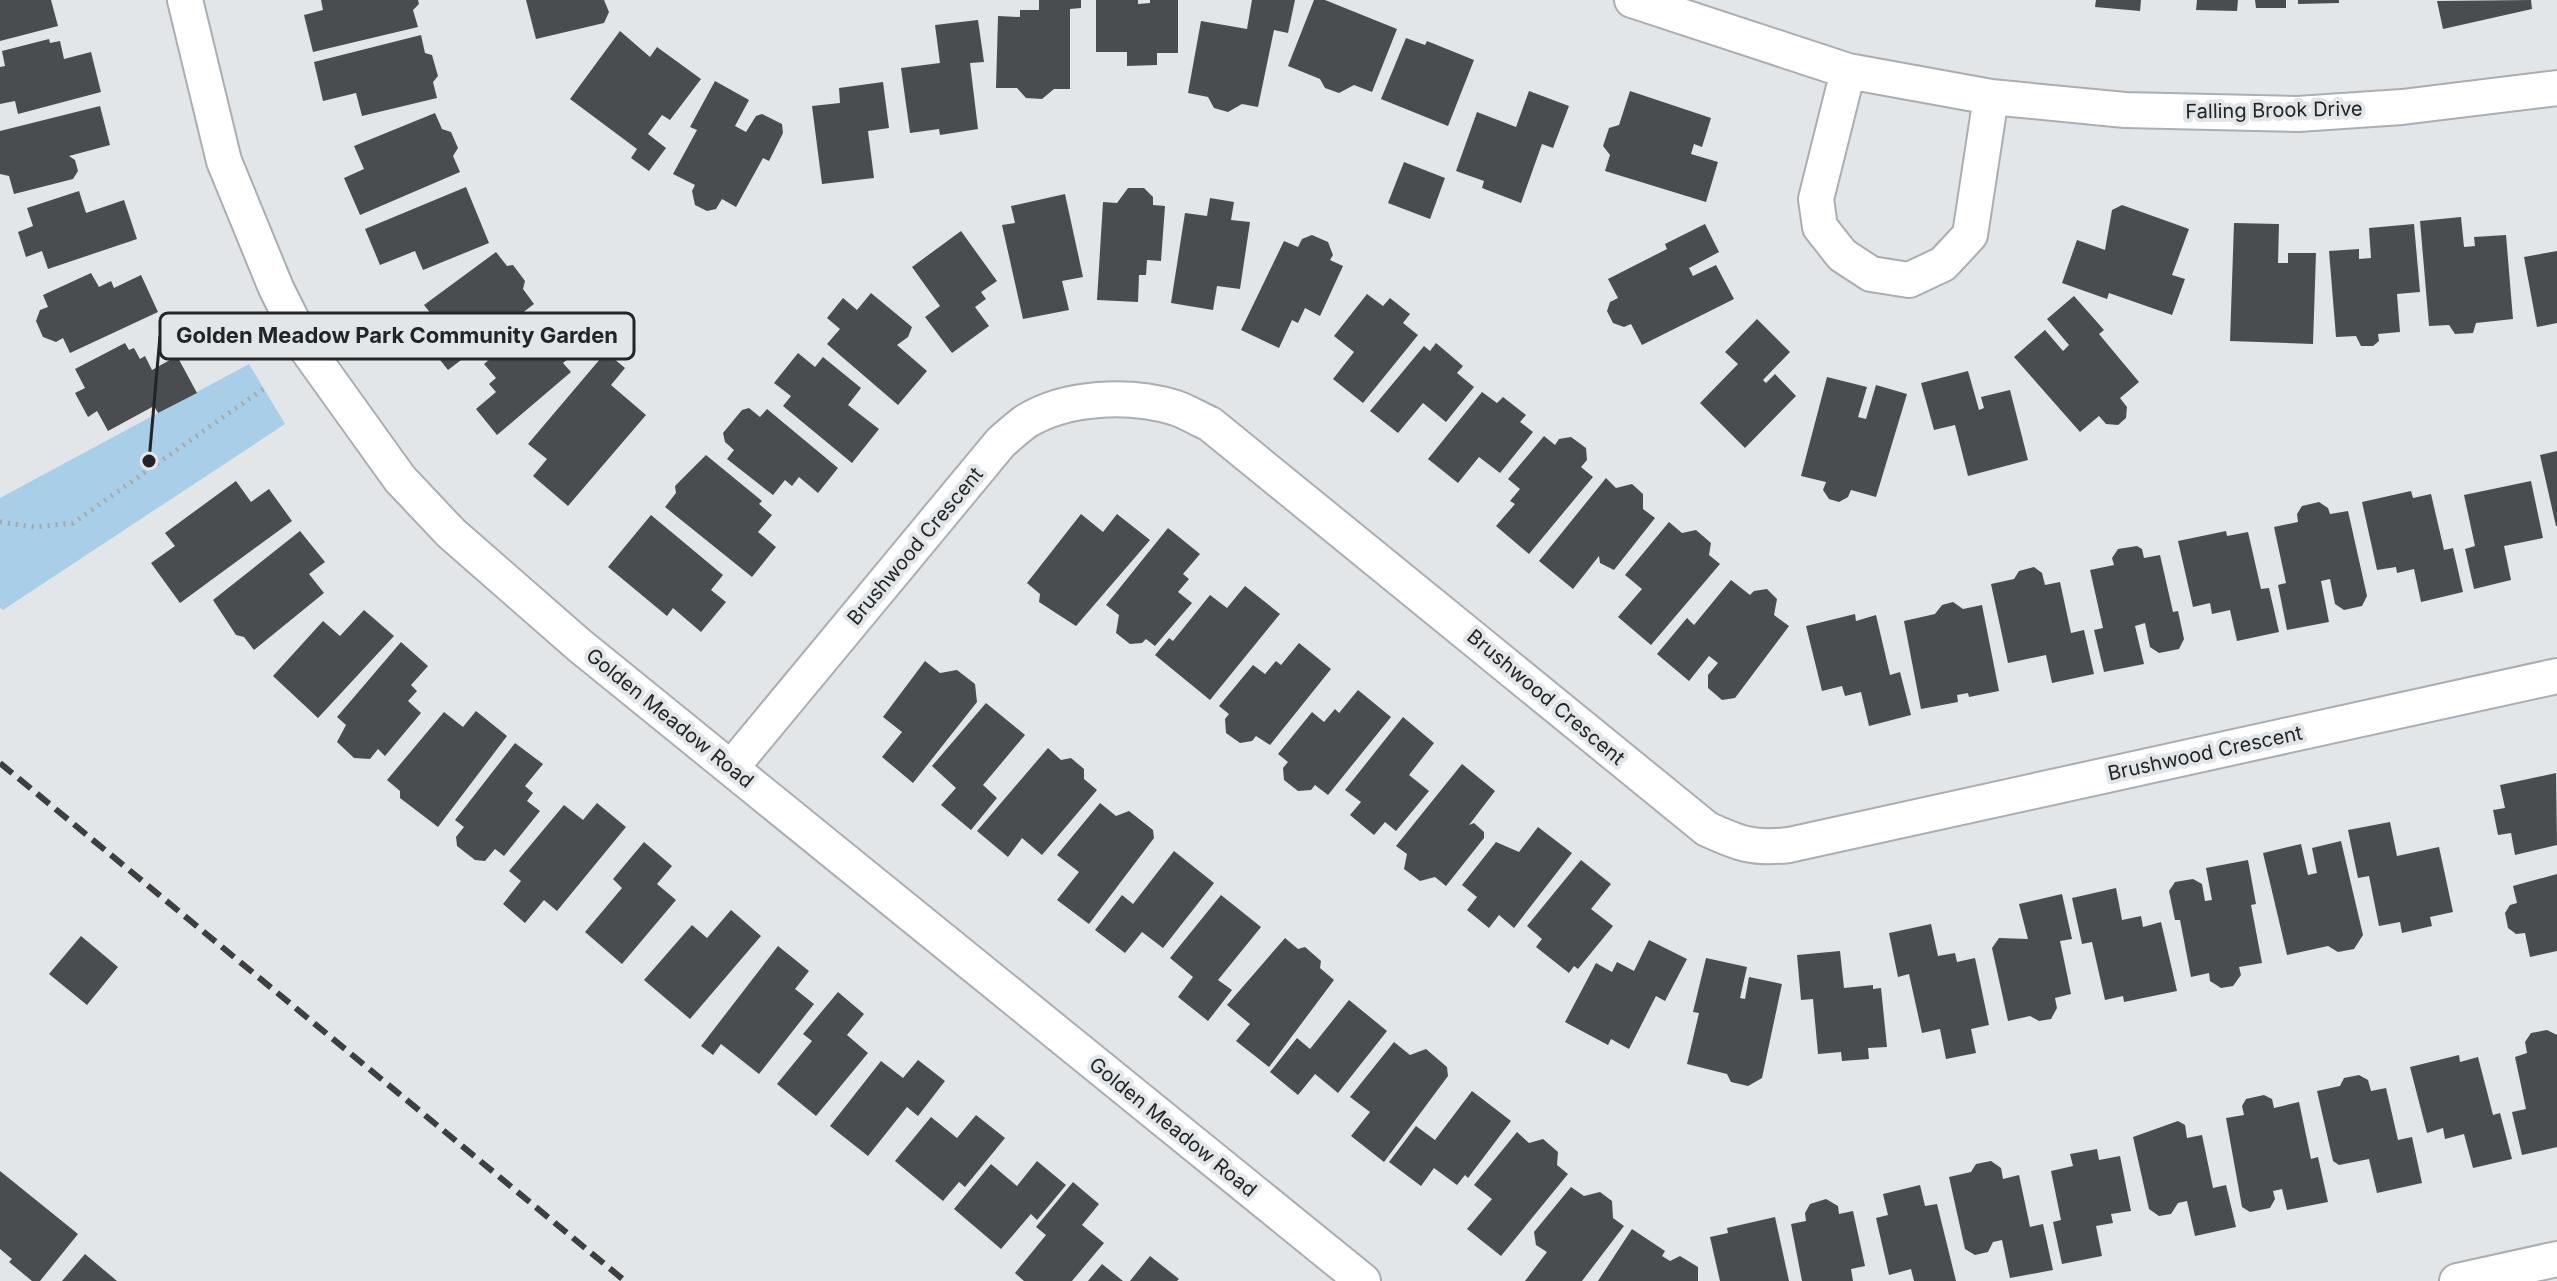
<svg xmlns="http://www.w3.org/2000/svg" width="2557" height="1281" font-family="Inter,sans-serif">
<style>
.green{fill:#a9cee7}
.building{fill:#4a4d50}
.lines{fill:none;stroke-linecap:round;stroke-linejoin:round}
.street-casing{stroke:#aaaeb1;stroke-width:38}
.path{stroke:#a5a9ab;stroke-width:5;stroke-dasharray:2 6;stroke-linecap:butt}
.street{stroke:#fff;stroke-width:34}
.rail{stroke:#3c3e3f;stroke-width:6;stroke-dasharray:16 8;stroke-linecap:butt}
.labels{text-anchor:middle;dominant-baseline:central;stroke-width:8;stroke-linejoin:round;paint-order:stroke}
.street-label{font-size:20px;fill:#222425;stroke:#e2e6e9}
.leader{fill:none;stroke:#222425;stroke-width:3}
.callout-dot{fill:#222425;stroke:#e2e6e9;stroke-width:3}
.callout{fill:#e2e6e9;stroke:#222425;stroke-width:3}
.callout-label{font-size:22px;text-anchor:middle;font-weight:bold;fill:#222425}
</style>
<rect width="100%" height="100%" fill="#e2e6e9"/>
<path class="green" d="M 249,364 L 285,424 L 3,610 L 0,608 L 0,498 Z"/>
<path class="building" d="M 0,0 L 51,0 L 58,26 L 0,41 Z
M 321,0 L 418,0 L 419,4 L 413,10 L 418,27 L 313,52 L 304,15 L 323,10 Z
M 526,0 L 604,0 L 609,12 L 604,23 L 536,39 Z
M 1039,0 L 1081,0 L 1081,8 L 1070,9 L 1070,89 L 1054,89 L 1042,99 L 1026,98 L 1017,88 L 996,88 L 998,16 L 1020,17 L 1020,10 L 1039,10 Z
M 1096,0 L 1138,0 L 1138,4 L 1150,3 L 1150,0 L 1178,0 L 1178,53 L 1157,53 L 1157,65 L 1127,66 L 1127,52 L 1096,52 Z
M 1252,0 L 1295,0 L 1288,33 L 1274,30 L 1258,107 L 1242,104 L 1228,112 L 1214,108 L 1208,97 L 1188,93 L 1201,21 L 1247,29 Z
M 1314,0 L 1325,0 L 1397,29 L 1372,92 L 1354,85 L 1339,93 L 1325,88 L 1320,79 L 1288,66 Z
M 2096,0 L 2141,0 L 2140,11 L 2095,7 Z
M 2197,0 L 2238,0 L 2237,11 L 2196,10 Z
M 2255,0 L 2286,0 L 2286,8 L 2256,8 Z
M 2298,0 L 2339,0 L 2339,3 L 2298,4 Z
M 2531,0 L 2532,9 L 2443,29 L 2437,1 Z
M 978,20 L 984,62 L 970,63 L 978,129 L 940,135 L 939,129 L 910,133 L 901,68 L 940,63 L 935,25 Z
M 620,31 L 650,57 L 657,47 L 701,79 L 670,120 L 662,115 L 648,134 L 666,148 L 649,171 L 631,158 L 637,149 L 570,99 Z
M 421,35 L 425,53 L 432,55 L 438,76 L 433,82 L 437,98 L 362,116 L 356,93 L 323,101 L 314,62 Z
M 1406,38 L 1425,45 L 1427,41 L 1474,60 L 1448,126 L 1381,99 Z
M 49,39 L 50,43 L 60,41 L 64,59 L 91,52 L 101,92 L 18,114 L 15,101 L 0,104 L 0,67 L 5,66 L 2,51 Z
M 715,81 L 749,100 L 735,126 L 746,132 L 756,116 L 762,114 L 782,124 L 783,133 L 769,161 L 763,158 L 736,207 L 722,199 L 716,209 L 707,211 L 695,205 L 692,191 L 695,185 L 673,174 L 697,130 L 690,127 Z
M 883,82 L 889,128 L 868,131 L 874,178 L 822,184 L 812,106 L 840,103 L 839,88 Z
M 1529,91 L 1569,106 L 1553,148 L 1542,144 L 1521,203 L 1482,188 L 1484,181 L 1456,171 L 1477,112 L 1516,127 Z
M 1630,91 L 1711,118 L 1702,147 L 1694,144 L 1691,154 L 1718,162 L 1706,202 L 1605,171 L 1610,155 L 1603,146 L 1609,128 L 1619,125 Z
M 100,106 L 110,145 L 69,156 L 75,160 L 78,171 L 73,179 L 14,194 L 9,176 L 0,174 L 0,131 Z
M 435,113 L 442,129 L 451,132 L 458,148 L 453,156 L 460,172 L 360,215 L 344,178 L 364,169 L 354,146 Z
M 1404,162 L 1445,178 L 1430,219 L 1388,203 Z
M 466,187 L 489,243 L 423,270 L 415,251 L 380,265 L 365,229 Z
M 1128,188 L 1144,188 L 1153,197 L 1153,205 L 1165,206 L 1161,261 L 1147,260 L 1146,275 L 1139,275 L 1138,302 L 1097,300 L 1103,202 L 1117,203 Z
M 79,191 L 86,213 L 124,200 L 137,239 L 48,269 L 42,251 L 26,257 L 18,232 L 33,226 L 27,208 Z
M 1065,194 L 1083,277 L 1062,281 L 1069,310 L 1023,319 L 1002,225 L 1015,223 L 1011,206 Z
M 1210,198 L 1234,202 L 1231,220 L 1250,222 L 1240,289 L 1217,286 L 1213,310 L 1171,303 L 1185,213 L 1207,216 Z
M 2122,205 L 2189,229 L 2172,275 L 2185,279 L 2172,315 L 2109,293 L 2107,299 L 2062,283 L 2077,240 L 2105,250 L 2112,210 Z
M 2461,217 L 2464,247 L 2475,246 L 2474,237 L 2506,235 L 2513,319 L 2476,323 L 2473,333 L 2455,334 L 2449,325 L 2429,326 L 2420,221 Z
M 2234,223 L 2279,224 L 2278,263 L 2288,263 L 2288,253 L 2316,253 L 2313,344 L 2230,341 Z
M 1705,224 L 1719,252 L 1689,268 L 1693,276 L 1716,265 L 1734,299 L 1642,345 L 1631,324 L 1624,327 L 1613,323 L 1607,311 L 1610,302 L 1618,298 L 1608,279 L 1667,249 L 1665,244 Z
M 2414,224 L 2420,292 L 2397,294 L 2400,332 L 2378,334 L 2379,341 L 2373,346 L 2361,346 L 2356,336 L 2336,337 L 2329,251 L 2359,249 L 2359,259 L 2371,258 L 2369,228 Z
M 961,231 L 997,281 L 981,292 L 986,299 L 975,307 L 989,326 L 952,353 L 925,317 L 940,306 L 912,267 Z
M 1312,235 L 1328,242 L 1333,255 L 1330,260 L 1343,266 L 1320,316 L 1305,308 L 1298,323 L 1292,320 L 1279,348 L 1241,330 L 1284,241 L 1298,247 L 1302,239 Z
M 2557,251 L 2557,323 L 2537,327 L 2524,257 Z
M 496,252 L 507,266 L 513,265 L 525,281 L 523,289 L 534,304 L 448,370 L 422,337 L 439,324 L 424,305 Z
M 91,273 L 99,287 L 111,281 L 114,288 L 141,275 L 158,312 L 70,353 L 63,338 L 56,342 L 43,337 L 36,321 L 40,310 L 48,307 L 43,295 Z
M 871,293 L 912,327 L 908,337 L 897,345 L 927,371 L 898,405 L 827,344 L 840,329 L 827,318 L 843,298 L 857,310 Z
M 1367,294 L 1383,306 L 1390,298 L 1410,314 L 1403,323 L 1418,335 L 1363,403 L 1333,379 L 1354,352 L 1334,336 Z
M 2074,296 L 2104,330 L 2099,334 L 2139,382 L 2120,398 L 2127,407 L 2126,418 L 2118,425 L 2106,424 L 2099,416 L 2080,432 L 2014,357 L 2045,330 L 2063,351 L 2069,345 L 2047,319 Z
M 1757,319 L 1790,352 L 1763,380 L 1766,383 L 1775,374 L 1796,396 L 1745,448 L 1700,403 L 1738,364 L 1725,352 Z
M 530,325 L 538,334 L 548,326 L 558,327 L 575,348 L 573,355 L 563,363 L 571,372 L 497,435 L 476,409 L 496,392 L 489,384 L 496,378 L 484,364 Z
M 125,343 L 129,350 L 134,348 L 140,359 L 145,356 L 152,370 L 177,356 L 197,393 L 158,413 L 154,406 L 108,431 L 97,411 L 88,417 L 75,393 L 85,388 L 75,369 Z
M 1436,343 L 1463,366 L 1457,373 L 1474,387 L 1446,422 L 1423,403 L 1398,433 L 1370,411 L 1424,346 L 1430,351 Z
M 606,352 L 625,368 L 611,385 L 646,415 L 568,506 L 533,476 L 547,459 L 528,444 Z
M 798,353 L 815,367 L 823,357 L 861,388 L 848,405 L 879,429 L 852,463 L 783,406 L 791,396 L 774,383 Z
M 1968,371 L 1979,410 L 1984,408 L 1981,397 L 2010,390 L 2028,460 L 1968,476 L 1955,425 L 1934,430 L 1921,383 Z
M 1827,377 L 1867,387 L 1858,417 L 1866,419 L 1876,385 L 1907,394 L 1876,497 L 1851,490 L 1848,497 L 1839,502 L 1829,499 L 1823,490 L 1826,482 L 1801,476 Z
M 1482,392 L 1497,403 L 1503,397 L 1526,415 L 1520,422 L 1533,432 L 1500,473 L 1479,457 L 1458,483 L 1428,459 Z
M 749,408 L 760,417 L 767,409 L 838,468 L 818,493 L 799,477 L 792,486 L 785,480 L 773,495 L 727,459 L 734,450 L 725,442 L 723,433 L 742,410 Z
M 1544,436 L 1555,445 L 1559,439 L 1571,437 L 1586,448 L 1587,460 L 1581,467 L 1593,477 L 1529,554 L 1496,526 L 1515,504 L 1510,501 L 1520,489 L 1508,479 Z
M 2557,451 L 2557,526 L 2556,526 L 2540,455 Z
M 706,455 L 762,501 L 759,504 L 772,515 L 758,532 L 776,547 L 752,577 L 665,507 L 676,493 L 675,486 Z
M 1606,478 L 1616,488 L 1632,484 L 1643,494 L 1643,509 L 1655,518 L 1614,570 L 1600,563 L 1599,556 L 1573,589 L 1539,561 Z
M 236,481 L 251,502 L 269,489 L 292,521 L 180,603 L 151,563 L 175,546 L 165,533 Z
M 2531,481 L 2543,538 L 2504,546 L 2511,580 L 2474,589 L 2465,549 L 2475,546 L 2464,495 Z
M 2411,491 L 2413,498 L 2431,494 L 2444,550 L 2453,548 L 2463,592 L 2421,602 L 2414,569 L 2397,573 L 2396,567 L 2377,570 L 2362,502 Z
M 2319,502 L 2328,508 L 2330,514 L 2348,511 L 2367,596 L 2362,606 L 2344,610 L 2335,604 L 2330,579 L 2321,581 L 2329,622 L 2287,630 L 2278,585 L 2286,583 L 2274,527 L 2298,522 L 2297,514 L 2302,506 Z
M 1081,514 L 1103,532 L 1117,514 L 1150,540 L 1076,626 L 1039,602 L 1040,594 L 1027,583 Z
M 651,515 L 723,575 L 711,590 L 726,602 L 701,632 L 673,608 L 667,616 L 608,567 Z
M 1669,522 L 1682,533 L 1696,530 L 1711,543 L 1709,555 L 1720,564 L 1651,645 L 1618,617 L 1642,589 L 1625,575 Z
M 1168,528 L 1200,554 L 1183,574 L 1189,579 L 1178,592 L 1192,603 L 1155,646 L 1146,639 L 1142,643 L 1130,644 L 1116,633 L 1119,615 L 1106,605 Z
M 300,531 L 325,562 L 309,574 L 324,593 L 254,650 L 244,637 L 236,635 L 213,600 Z
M 2226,531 L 2227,536 L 2248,532 L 2261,589 L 2269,588 L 2279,632 L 2237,641 L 2230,610 L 2212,614 L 2210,603 L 2193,607 L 2178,541 Z
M 2137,546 L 2142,549 L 2144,558 L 2160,555 L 2173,612 L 2178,611 L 2184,639 L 2179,649 L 2159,653 L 2150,647 L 2145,623 L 2135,626 L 2144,664 L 2104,672 L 2094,630 L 2103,628 L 2090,570 L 2114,565 L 2112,558 L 2118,549 Z
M 2034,567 L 2042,573 L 2045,585 L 2060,582 L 2071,633 L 2084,630 L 2094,674 L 2052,683 L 2046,655 L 2008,663 L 1991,584 L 2014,579 L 2019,571 Z
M 1731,580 L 1750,595 L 1754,591 L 1767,589 L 1777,599 L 1774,615 L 1789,626 L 1735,698 L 1722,700 L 1708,688 L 1708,675 L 1718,663 L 1709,656 L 1689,681 L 1657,654 L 1687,618 L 1694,625 Z
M 1245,586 L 1280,614 L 1210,700 L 1155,655 L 1169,638 L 1173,641 L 1210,595 L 1227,608 Z
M 1953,602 L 1963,609 L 1982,605 L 1999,691 L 1969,697 L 1968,693 L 1957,695 L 1958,702 L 1921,709 L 1904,621 L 1935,614 L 1942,605 Z
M 364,610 L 394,636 L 318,718 L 273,676 L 323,621 L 340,636 Z
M 1855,614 L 1856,621 L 1876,615 L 1890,675 L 1900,672 L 1911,715 L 1869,726 L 1861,692 L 1845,696 L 1842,686 L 1822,691 L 1806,626 Z
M 401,642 L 428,666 L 411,685 L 417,691 L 408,701 L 421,713 L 385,756 L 378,749 L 370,759 L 354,758 L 337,742 L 346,725 L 337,717 Z
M 1299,643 L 1331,669 L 1270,745 L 1256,736 L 1252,741 L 1240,743 L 1226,733 L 1225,719 L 1229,714 L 1219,706 L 1253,665 L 1265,674 L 1276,661 L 1281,665 Z
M 925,661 L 940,673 L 957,670 L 975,684 L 977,702 L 913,783 L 882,757 L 902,732 L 883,717 Z
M 1358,690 L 1391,717 L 1328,795 L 1315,785 L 1311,790 L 1298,791 L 1284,780 L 1283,768 L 1288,762 L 1278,754 L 1312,712 L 1324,722 L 1335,709 L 1339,713 Z
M 986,703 L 1025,735 L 983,785 L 997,798 L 971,830 L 941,805 L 956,788 L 932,766 Z
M 476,711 L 507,736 L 438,827 L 400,798 L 400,791 L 387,780 L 444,712 L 463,727 Z
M 1403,717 L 1434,743 L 1409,775 L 1429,791 L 1396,831 L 1385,822 L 1374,835 L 1350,815 L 1361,802 L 1345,790 Z
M 515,743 L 543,764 L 525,786 L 533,793 L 527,801 L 540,811 L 504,856 L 495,849 L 485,861 L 475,860 L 457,846 L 456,837 L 464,827 L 455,820 Z
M 1048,748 L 1061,760 L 1071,758 L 1084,769 L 1084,779 L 1097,790 L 1042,855 L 1022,838 L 1008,857 L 977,831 Z
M 1462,764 L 1495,791 L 1469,825 L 1474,823 L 1484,832 L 1484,838 L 1446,886 L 1435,877 L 1420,881 L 1404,869 L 1407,854 L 1396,846 Z
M 2556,773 L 2557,845 L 2515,855 L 2511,833 L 2498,835 L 2493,810 L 2505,808 L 2500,785 Z
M 597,803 L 626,827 L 557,911 L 544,900 L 525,923 L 503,904 L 521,881 L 509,871 L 564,805 L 583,820 Z
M 1100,803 L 1116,816 L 1129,811 L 1153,830 L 1154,838 L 1089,924 L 1057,900 L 1079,872 L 1057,855 Z
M 2390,822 L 2397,856 L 2439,847 L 2453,912 L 2430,917 L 2432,926 L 2402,933 L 2400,922 L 2379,926 L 2369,876 L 2358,878 L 2348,830 Z
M 1538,827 L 1572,853 L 1514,928 L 1499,915 L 1489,928 L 1467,910 L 1477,897 L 1462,885 L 1496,842 L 1519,852 Z
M 2341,841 L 2363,935 L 2354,949 L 2338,952 L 2328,946 L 2287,955 L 2263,853 L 2301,844 L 2308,875 L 2317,873 L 2312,848 Z
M 644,842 L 672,866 L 657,884 L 676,900 L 622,964 L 585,932 L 622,888 L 613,879 Z
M 1174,851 L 1214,883 L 1163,948 L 1142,932 L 1125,953 L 1095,930 L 1122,895 L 1133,904 Z
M 1581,860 L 1611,884 L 1591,909 L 1613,926 L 1578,969 L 1574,966 L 1569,973 L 1536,947 L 1542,939 L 1527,926 Z
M 2248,860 L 2256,904 L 2251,905 L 2262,963 L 2239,967 L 2241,975 L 2233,986 L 2221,988 L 2210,981 L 2209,973 L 2191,977 L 2180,920 L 2175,920 L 2169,891 L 2175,882 L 2193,879 L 2202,884 L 2205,901 L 2212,900 L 2206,868 Z
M 2557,874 L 2557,951 L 2530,957 L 2525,933 L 2516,934 L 2508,928 L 2505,913 L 2510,905 L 2517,903 L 2513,886 Z
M 2116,888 L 2122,920 L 2141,916 L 2143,927 L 2161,922 L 2177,991 L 2124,1002 L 2123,996 L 2105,1000 L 2092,942 L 2082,944 L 2072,898 Z
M 2062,894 L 2072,939 L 2060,941 L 2071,994 L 2055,998 L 2057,1008 L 2051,1019 L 2039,1021 L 2030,1016 L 2008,1021 L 1992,948 L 1999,938 L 2028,939 L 2019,904 Z
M 1221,895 L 1261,927 L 1218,980 L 1232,990 L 1208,1021 L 1178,997 L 1193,977 L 1170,958 Z
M 731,910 L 761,936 L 690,1019 L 644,980 L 692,925 L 707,938 Z
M 1931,924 L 1938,956 L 1955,953 L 1957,962 L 1975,958 L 1989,1025 L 1971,1029 L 1976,1053 L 1946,1059 L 1940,1029 L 1922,1033 L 1909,974 L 1898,977 L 1889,933 Z
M 81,936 L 118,967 L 87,1005 L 49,974 Z
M 1285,938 L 1298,949 L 1305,947 L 1321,961 L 1320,968 L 1334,980 L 1269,1067 L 1236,1041 L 1250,1024 L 1227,1005 Z
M 1649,940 L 1687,959 L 1665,1001 L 1656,996 L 1629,1049 L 1611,1039 L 1608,1045 L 1565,1022 L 1596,963 L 1612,972 L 1617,962 L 1634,971 Z
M 778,946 L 809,971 L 795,989 L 814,1004 L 759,1074 L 721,1044 L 713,1055 L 701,1046 Z
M 1840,951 L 1844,988 L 1873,985 L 1873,989 L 1881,988 L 1887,1047 L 1868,1048 L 1869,1059 L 1842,1061 L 1841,1052 L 1818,1054 L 1813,999 L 1801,1000 L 1797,955 Z
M 1706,958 L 1747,967 L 1740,998 L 1745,999 L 1749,977 L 1782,984 L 1762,1078 L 1748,1086 L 1731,1082 L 1727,1074 L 1687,1064 L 1699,1013 L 1693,1012 Z
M 838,992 L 864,1014 L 847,1035 L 868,1053 L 816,1116 L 777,1084 L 812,1041 L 803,1034 Z
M 1349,1000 L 1387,1031 L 1338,1093 L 1315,1074 L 1298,1095 L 1270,1072 L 1297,1038 L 1310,1049 Z
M 2547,1030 L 2557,1035 L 2557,1147 L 2522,1155 L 2512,1112 L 2526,1109 L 2515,1057 L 2527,1053 L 2525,1042 L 2531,1033 Z
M 1394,1042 L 1410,1055 L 1426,1049 L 1447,1067 L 1448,1076 L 1384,1162 L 1351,1136 L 1370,1112 L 1350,1097 Z
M 2459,1055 L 2460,1062 L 2478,1057 L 2493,1115 L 2500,1113 L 2512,1159 L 2473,1168 L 2464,1134 L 2445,1139 L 2443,1128 L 2427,1133 L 2410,1067 Z
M 918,1060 L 945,1081 L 918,1116 L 907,1107 L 868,1156 L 830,1126 L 881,1061 L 903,1078 Z
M 2359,1075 L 2368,1080 L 2371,1091 L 2386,1088 L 2398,1140 L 2412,1137 L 2422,1183 L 2377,1193 L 2369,1159 L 2339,1165 L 2333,1161 L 2317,1091 L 2340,1086 L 2344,1078 Z
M 1472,1091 L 1511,1121 L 1468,1178 L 1465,1175 L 1457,1185 L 1434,1168 L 1421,1186 L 1389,1162 L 1416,1126 L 1435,1140 Z
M 2264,1095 L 2272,1099 L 2274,1108 L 2299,1102 L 2311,1159 L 2318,1157 L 2328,1202 L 2287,1210 L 2282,1189 L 2273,1191 L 2275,1199 L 2270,1208 L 2250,1212 L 2242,1207 L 2226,1118 L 2244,1115 L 2242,1106 L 2246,1099 Z
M 976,1115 L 1005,1138 L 965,1187 L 959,1182 L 943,1201 L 895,1161 L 931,1117 L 957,1138 Z
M 2178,1121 L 2185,1125 L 2187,1138 L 2202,1135 L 2213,1188 L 2226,1185 L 2236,1227 L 2195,1236 L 2187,1201 L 2178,1203 L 2171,1214 L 2159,1216 L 2149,1209 L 2133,1137 Z
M 1517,1132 L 1529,1143 L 1543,1139 L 1558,1152 L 1557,1165 L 1568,1174 L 1501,1256 L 1467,1229 L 1492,1199 L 1474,1185 Z
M 2097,1149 L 2099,1160 L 2120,1156 L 2131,1211 L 2111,1214 L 2113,1223 L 2096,1226 L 2102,1256 L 2062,1264 L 2053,1222 L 2061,1220 L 2051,1171 L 2073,1166 L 2070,1154 Z
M 1037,1161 L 1066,1185 L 1037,1220 L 1031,1214 L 1001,1249 L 954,1209 L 991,1164 L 1017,1186 Z
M 1991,1161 L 2001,1168 L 2003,1179 L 2019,1175 L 2030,1227 L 2043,1224 L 2053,1270 L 2010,1278 L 2002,1240 L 1993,1242 L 1988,1252 L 1975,1255 L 1965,1249 L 1949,1177 L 1971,1172 L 1976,1164 Z
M 0,1171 L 78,1234 L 40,1281 L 32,1281 L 9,1262 L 12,1259 L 0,1249 Z
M 1073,1182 L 1099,1204 L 1082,1225 L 1104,1243 L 1072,1281 L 1024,1281 L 1015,1273 L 1046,1235 L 1036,1227 Z
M 1920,1185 L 1925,1206 L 1937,1204 L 1956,1281 L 1914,1281 L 1911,1269 L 1889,1275 L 1876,1218 L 1888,1215 L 1883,1194 Z
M 1571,1187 L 1584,1196 L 1600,1192 L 1612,1201 L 1613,1218 L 1624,1226 L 1582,1281 L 1525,1281 L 1547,1252 L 1536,1245 L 1534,1232 Z
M 1826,1199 L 1838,1206 L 1839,1214 L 1853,1211 L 1865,1266 L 1851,1269 L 1853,1281 L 1802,1281 L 1791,1224 L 1806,1221 L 1805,1213 L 1810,1204 Z
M 1775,1217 L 1789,1281 L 1720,1281 L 1710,1237 L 1728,1233 L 1727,1228 Z
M 1632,1229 L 1665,1251 L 1662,1256 L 1670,1261 L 1680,1256 L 1698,1267 L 1698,1281 L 1598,1281 Z
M 85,1254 L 117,1281 L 62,1281 Z
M 1150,1256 L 1179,1279 L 1177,1281 L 1130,1281 Z
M 1102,1264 L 1123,1281 L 1088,1281 Z"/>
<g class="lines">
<defs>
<path id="street" d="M 185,0 L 224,161 L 276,288 L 306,348 L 400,479 L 451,533 L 579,645 L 1363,1281
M 1632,0 L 1848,71 L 1991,97 L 2125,110 L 2298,114 L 2402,107 L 2557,88
M 1848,71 L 1816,199 L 1820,227 L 1842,255 L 1871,274 L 1909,280 L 1943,264 L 1970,235 L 1991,97
M 731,768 L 1001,442 C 1009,435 1017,428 1025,422 C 1066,396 1130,394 1176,408 C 1187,412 1199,419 1210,424 L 1707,829 C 1740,844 1753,849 1789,845 L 2557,676
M 2457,1281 L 2557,1259"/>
</defs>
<use href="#street" class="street-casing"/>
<path class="path" d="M 0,522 L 34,527 L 73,523 L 266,387"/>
<use href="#street" class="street"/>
<path class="rail" d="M 0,763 L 625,1281"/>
</g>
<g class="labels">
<g class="street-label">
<text transform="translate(2274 110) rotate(-1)">Falling Brook Drive</text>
<text transform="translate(915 546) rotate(-50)">Brushwood Crescent</text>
<text transform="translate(1546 697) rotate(40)">Brushwood Crescent</text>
<text transform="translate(670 718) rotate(39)">Golden Meadow Road</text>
<text transform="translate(2205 753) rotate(-12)">Brushwood Crescent</text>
<text transform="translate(1173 1127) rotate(39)">Golden Meadow Road</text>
</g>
</g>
<path class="leader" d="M149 461L160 336"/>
<circle class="callout-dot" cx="149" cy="461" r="8"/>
<rect class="callout" x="160" y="313" width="474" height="46" rx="8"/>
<g class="callout-label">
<text x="397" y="343">Golden Meadow Park Community Garden</text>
</g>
</svg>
